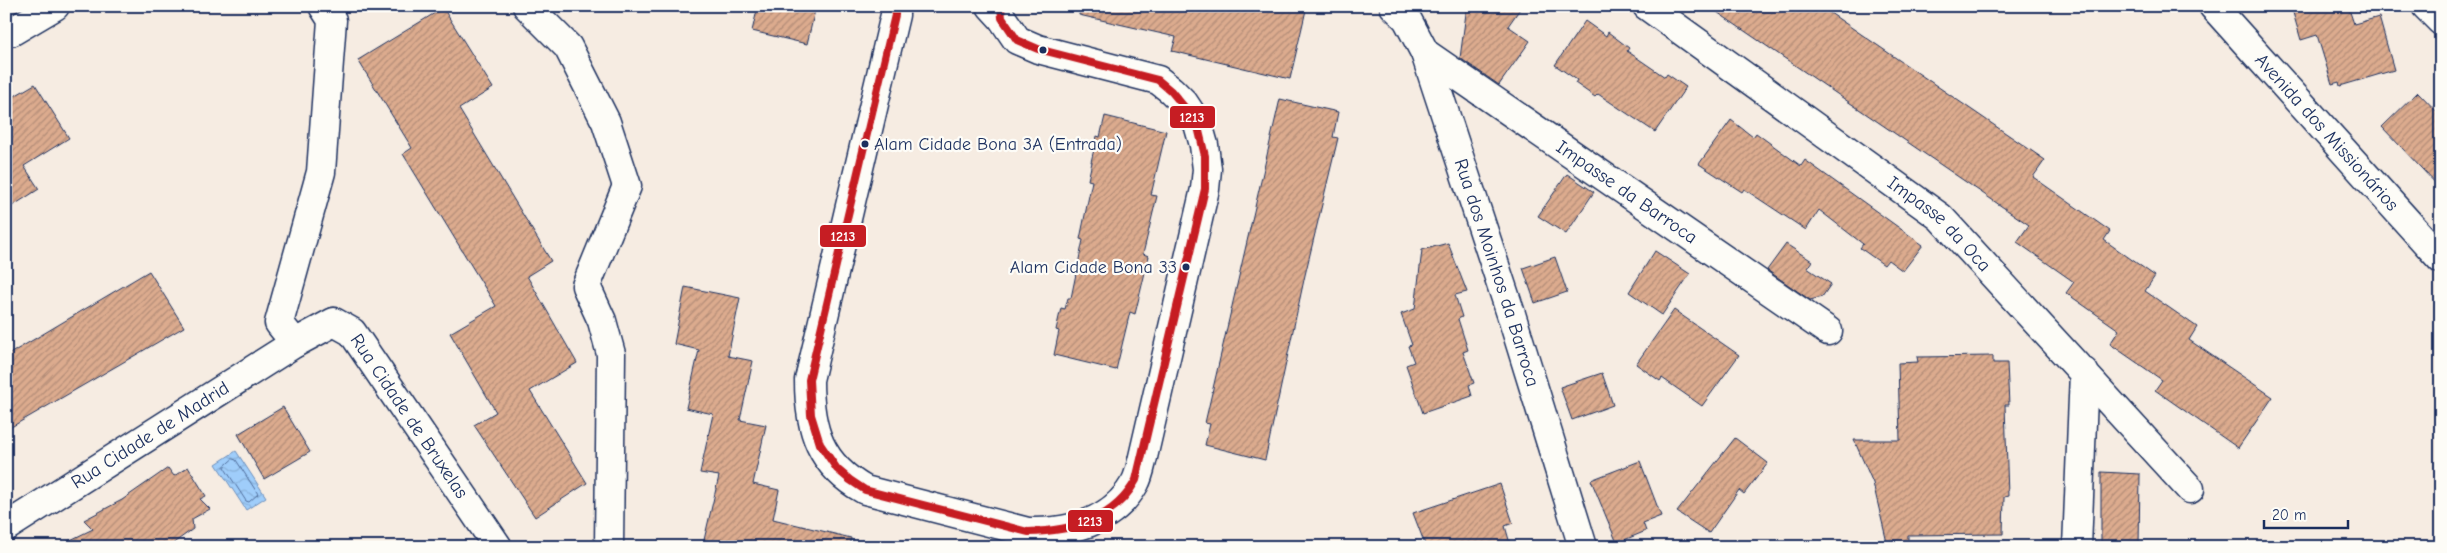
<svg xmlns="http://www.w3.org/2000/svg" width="2447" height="553" font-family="'Comic Neue',sans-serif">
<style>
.water{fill:url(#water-waves);stroke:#6a8ebc}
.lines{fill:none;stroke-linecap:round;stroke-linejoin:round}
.shore{stroke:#506e9c;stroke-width:1}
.building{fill:url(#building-hatch);stroke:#1b2f5e}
.minor-casing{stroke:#1b2f5e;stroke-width:31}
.minor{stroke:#fdfcf7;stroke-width:28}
.bus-1-casing{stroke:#fdfcf7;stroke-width:11}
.bus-1{stroke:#c61d23;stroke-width:8}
.bus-dot{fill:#1b2f5e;stroke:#fdfcf7;stroke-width:2}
.labels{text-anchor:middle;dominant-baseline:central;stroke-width:4.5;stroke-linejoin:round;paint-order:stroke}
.bus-label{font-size:18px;fill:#1b2f5e;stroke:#fdfcf7;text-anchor:start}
.street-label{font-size:19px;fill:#1b2f5e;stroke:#fdfcf7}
.line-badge{stroke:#fdfcf7;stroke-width:2}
.badge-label{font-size:14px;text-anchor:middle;font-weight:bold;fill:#fff}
</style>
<defs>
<pattern id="water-waves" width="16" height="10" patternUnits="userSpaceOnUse" patternTransform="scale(1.25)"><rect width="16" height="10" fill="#9fcdfa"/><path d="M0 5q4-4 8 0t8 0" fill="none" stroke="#88b0d9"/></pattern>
<pattern id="building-hatch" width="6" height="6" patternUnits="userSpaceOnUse" patternTransform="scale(1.25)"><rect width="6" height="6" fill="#dcab8e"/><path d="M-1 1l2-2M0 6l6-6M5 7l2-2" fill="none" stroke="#b28c77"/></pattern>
</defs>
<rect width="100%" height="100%" fill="#f6ece2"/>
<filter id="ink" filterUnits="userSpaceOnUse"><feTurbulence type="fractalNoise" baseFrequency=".02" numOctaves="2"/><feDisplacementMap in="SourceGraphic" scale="10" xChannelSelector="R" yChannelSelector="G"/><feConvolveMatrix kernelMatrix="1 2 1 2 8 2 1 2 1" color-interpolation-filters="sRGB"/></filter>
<g filter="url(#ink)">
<path class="water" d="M 236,451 L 266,497 L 246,510 L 216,464 Z"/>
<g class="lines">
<path class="shore" d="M 233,459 L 236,460 L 258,494 L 249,502 L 246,501 L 224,467 Z"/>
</g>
<path class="building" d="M 758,6 L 816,6 L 807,44 L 752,31 Z
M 1080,6 L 1287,6 L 1306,10 L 1290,79 L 1172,51 L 1176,37 L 1079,15 Z
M 1467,6 L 1522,6 L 1508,26 L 1530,41 L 1499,85 L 1460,58 Z
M 1708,6 L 1820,6 L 2045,160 L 2033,177 L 2110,231 L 2104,240 L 2155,276 L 2145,291 L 2197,327 L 2189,340 L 2273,397 L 2238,448 L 2155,390 L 2162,380 L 2110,344 L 2119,330 L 2066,293 L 2074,282 L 2017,242 L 2029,225 Z
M 2291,6 L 2348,6 L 2354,24 L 2379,17 L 2394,70 L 2340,86 L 2339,82 L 2332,84 L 2317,35 L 2301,40 Z
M 443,8 L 493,88 L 459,109 L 551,261 L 527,276 L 577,363 L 530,391 L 587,483 L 535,517 L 474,425 L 496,412 L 450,333 L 496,306 L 403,154 L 412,148 L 358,60 Z
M 1585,21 L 1606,36 L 1608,32 L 1629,48 L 1627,51 L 1665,77 L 1667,74 L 1686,87 L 1655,132 L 1598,94 L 1595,97 L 1575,83 L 1577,80 L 1555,65 Z
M 35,84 L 69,138 L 24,166 L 39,189 L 6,210 L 6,101 Z
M 2418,92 L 2441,116 L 2441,189 L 2382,127 Z
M 1280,99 L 1338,112 L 1333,137 L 1338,138 L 1305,275 L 1265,460 L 1205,445 L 1210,424 L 1205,423 Z
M 1105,116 L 1166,131 L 1151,195 L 1157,196 L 1143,254 L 1149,256 L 1135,314 L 1130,312 L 1116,370 L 1054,355 L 1059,331 L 1056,330 L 1061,308 L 1065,309 L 1068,298 L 1071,298 L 1083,240 L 1080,239 L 1092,181 L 1088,180 L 1092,162 L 1091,162 L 1097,136 L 1100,137 Z
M 1731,120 L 1753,137 L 1756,133 L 1801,166 L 1805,160 L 1923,245 L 1903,271 L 1888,260 L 1884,265 L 1860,248 L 1863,244 L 1819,210 L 1806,230 L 1744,189 L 1742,192 L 1699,164 Z
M 1567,174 L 1594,192 L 1566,234 L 1538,216 Z
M 1448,243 L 1467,292 L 1455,295 L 1462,317 L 1458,319 L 1468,350 L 1463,352 L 1474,383 L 1469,385 L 1472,396 L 1423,413 L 1406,365 L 1414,362 L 1408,346 L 1412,345 L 1401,314 L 1415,309 L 1422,250 Z
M 1786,244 L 1812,261 L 1807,268 L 1831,284 L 1822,297 L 1810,300 L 1767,270 Z
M 1655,251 L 1690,274 L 1662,315 L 1629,292 Z
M 1555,257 L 1567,292 L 1535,303 L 1523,268 Z
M 149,271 L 184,327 L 6,430 L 6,356 Z
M 685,287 L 740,298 L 728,356 L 753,361 L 740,420 L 766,425 L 753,484 L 779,490 L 773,519 L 851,538 L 850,547 L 735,547 L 704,540 L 719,476 L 700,473 L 713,414 L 686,408 L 699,350 L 674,344 Z
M 1674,310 L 1739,355 L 1702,406 L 1662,378 L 1660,381 L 1636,364 Z
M 1993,356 L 1993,363 L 2007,363 L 2009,405 L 2005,405 L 2008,496 L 2004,497 L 2003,534 L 1908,535 L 1908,547 L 1888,547 L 1873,483 L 1854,440 L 1900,440 L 1898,363 L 1918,362 L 1917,357 Z
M 1602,373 L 1613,405 L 1572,420 L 1560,387 Z
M 283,407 L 310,452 L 264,479 L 238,434 Z
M 1735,438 L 1768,463 L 1744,494 L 1739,490 L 1709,533 L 1677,512 Z
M 1640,461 L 1661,516 L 1643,523 L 1646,531 L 1617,543 L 1591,480 Z
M 188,467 L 206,496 L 200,499 L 210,509 L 192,519 L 193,529 L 168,547 L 56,547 L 93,529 L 84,520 L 122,500 L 168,468 L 174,476 Z
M 2101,472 L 2140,474 L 2139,547 L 2101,547 Z
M 1500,484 L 1513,523 L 1505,526 L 1511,547 L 1426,547 L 1413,513 Z"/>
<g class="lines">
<defs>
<g id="minor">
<path id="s1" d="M 323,6 L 332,20 L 321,172 L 279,323 L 295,343 L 334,322 L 352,332 L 498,547"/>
<path d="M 527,6 L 568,47 L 606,122 L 627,186 L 586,286 L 602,321 L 611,354 L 609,547"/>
<path d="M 895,6 L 895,15 L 809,380 C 809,430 820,465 865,490 L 1028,532 C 1070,533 1113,522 1135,483 C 1139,476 1141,465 1143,457 L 1205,189 L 1207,169 L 1204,145 L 1198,124 L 1184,103 L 1171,90 L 1158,80 L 1038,49 L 1017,40 L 1002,18 L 991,6"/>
<path id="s2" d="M 1394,6 L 1407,19 L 1425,53 L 1511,314 L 1583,547"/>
<path id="s3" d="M 1647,6 L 1940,217 L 2190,489"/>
<path id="s4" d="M 2213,6 L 2441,259"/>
<path d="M 2426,6 L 2441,21"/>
<path d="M 6,32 L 11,32 L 55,6"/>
<path id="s5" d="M 1425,53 L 1828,331"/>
<path id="s6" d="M 6,527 L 295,343"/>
<path d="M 2077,547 L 2084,372"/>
</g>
</defs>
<use href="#minor" class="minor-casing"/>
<use href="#minor" class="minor"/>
<defs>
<path id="bus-1" d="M 895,6 L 895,15 L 809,380 L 811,415 L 820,444 L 837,469 L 850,480 L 865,490 L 1028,532 C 1071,531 1114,521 1136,480 L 1205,189 L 1205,156 L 1198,127 L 1191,115 L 1171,91 L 1158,80 L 1038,49 L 1017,40 L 1002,18 L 1001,6"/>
</defs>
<use href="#bus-1" class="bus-1-casing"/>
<use href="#bus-1" class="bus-1"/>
</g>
</g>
<g class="bus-dot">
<circle cx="1043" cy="50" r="4.5"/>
<circle cx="865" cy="144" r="4.5"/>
<circle cx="1186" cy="267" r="4.5"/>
</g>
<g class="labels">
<g class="bus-label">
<text x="874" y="144">Alam Cidade Bona 3A (Entrada)</text>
<text x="1177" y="267" text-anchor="end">Alam Cidade Bona 33</text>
</g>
<g class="street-label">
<text stroke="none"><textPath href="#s4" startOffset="170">Avenida dos Missionários</textPath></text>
<text stroke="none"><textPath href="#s5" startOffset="245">Impasse da Barroca</textPath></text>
<text stroke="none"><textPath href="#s3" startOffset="365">Impasse da Oca</textPath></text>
<text stroke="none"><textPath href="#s2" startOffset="288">Rua dos Moinhos da Barroca</textPath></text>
<text stroke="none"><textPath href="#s1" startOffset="518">Rua Cidade de Bruxelas</textPath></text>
<text stroke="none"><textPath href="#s6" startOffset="171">Rua Cidade de Madrid</textPath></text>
</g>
</g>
<g class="line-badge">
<rect x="1169" y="105" width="47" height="24" rx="5" fill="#c61d23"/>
<rect x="819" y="224" width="48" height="24" rx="5" fill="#c61d23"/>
<rect x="1067" y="509" width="47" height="24" rx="5" fill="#c61d23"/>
</g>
<g class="badge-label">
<text x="1192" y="122">1213</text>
<text x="843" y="241">1213</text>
<text x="1090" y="526">1213</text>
</g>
<rect width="2447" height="553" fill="none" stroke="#fdfcf7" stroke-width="25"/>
<rect x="12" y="12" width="2422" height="528" fill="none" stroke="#1b2f5e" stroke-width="2" filter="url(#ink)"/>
<path d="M2264 520v8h84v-8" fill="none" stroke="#1b2f5e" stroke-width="2.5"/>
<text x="2272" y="520" font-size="15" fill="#1b2f5e" stroke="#fdfcf7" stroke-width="4" paint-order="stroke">20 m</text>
</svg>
